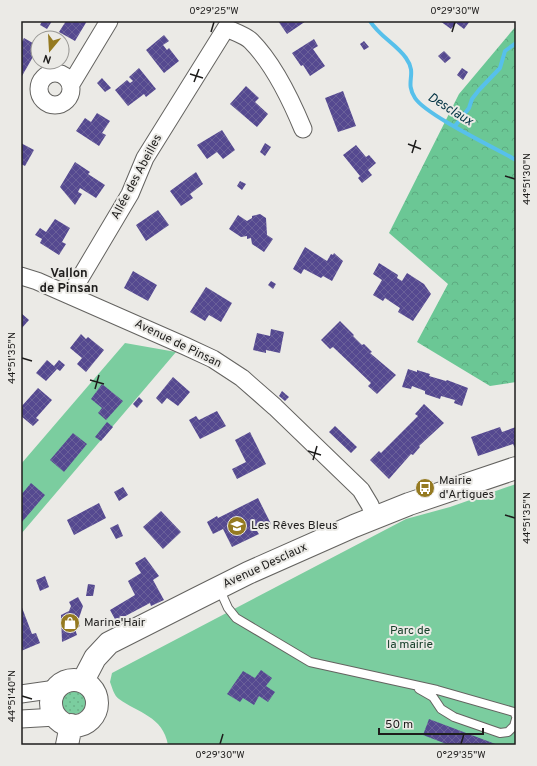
<svg xmlns="http://www.w3.org/2000/svg" width="537" height="766" font-family="Overpass,sans-serif">
<style>
.grass{fill:url(#grass-dots)}
.forest{fill:url(#forest-crowns)}
.green{fill:#7bcd9f}
.lines{fill:none;stroke-linecap:round;stroke-linejoin:round}
.stream{stroke:#57c0eb;stroke-width:4}
.building{fill:url(#building-cross-hatch)}
.lane-casing{stroke:#646360;stroke-width:10}
.street-casing{stroke:#646360;stroke-width:19}
.secondary-casing{stroke:#646360;stroke-width:24}
.lane{stroke:#fff;stroke-width:8}
.street{stroke:#fff;stroke-width:17}
.secondary{stroke:#fff;stroke-width:22}
.ticks{fill:none;stroke:#1e1d1c;stroke-width:1.5}
.labels{text-anchor:middle;dominant-baseline:central;stroke-width:4;stroke-linejoin:round;paint-order:stroke}
.street-label{font-size:12px;fill:#1e1d1c;stroke:#ebeae6}
.poi-label{font-size:12px;fill:#1e1d1c;stroke:#ebeae6;text-anchor:start}
.park-label{font-size:12px;fill:#18402b;stroke:#ebeae6}
.water-label{font-size:13px;font-style:italic;fill:#003142;stroke:#ebeae6}
.neighbourhood-label{font-size:13px;font-weight:bold;fill:#1e1d1c;stroke:#ebeae6}
.neatline{fill:none;stroke:#1e1d1c;stroke-width:1.5}
.ticks-label{font-size:10px;text-anchor:middle;fill:#1e1d1c}
</style>
<defs>
<pattern id="grass-dots" width="8" height="8" patternUnits="userSpaceOnUse"><rect width="8" height="8" fill="#7bcd9f"/><path d="M2 2h.1M6 6h.1" fill="none" stroke="#6ab088" stroke-width="1.8" stroke-linecap="round"/></pattern>
<pattern id="forest-crowns" width="20" height="18" patternUnits="userSpaceOnUse"><rect width="20" height="18" fill="#6bc795"/><path d="M2 6a3 3 0 1 1 6 0M12 15a3 3 0 1 1 6 0" fill="none" stroke="#5caa80"/></pattern>
<pattern id="building-cross-hatch" width="8" height="8" patternUnits="userSpaceOnUse"><rect width="8" height="8" fill="#554990"/><path d="M0 0l8 8M0 8l8-8" fill="none" stroke="#6a6099"/></pattern>
</defs>
<rect width="100%" height="100%" fill="#ebeae6"/>
<path class="grass" d="M62 702a12 12 0 1 1 24 0a12 12 0 1 1-24 0Z"/>
<path class="forest" d="M 516,26 L 516,382 L 490,386 L 417,342 L 448,284 L 389,233 L 459,94 Z"/>
<path class="green" d="M 125,343 L 176,352 L 21,534 L 21,464 Z
M 516,484 L 516,745 L 168,745 C 163,716 138,713 119,699 C 114,696 112,687 110,682 L 112,673 L 406,519 L 450,507 Z"/>
<g class="lines">
<path class="stream" d="M 370,21 C 379,36 396,44 406,58 C 418,75 404,81 415,98 C 426,115 495,148 516,160
M 455,126 L 469,108 L 472,99 L 479,90 L 500,68 L 505,51 L 516,43"/>
</g>
<path class="building" d="M 42,21 L 52,21 L 47,29 L 40,25 Z
M 66,21 L 87,21 L 75,41 L 59,32 Z
M 278,21 L 306,21 L 287,34 Z
M 440,21 L 470,21 L 464,29 L 456,23 L 451,29 Z
M 164,35 L 169,41 L 163,45 L 167,50 L 169,48 L 179,61 L 164,73 L 146,50 Z
M 24,38 L 38,46 L 38,48 L 22,76 L 21,43 Z
M 314,39 L 318,46 L 313,49 L 325,66 L 310,76 L 303,65 L 301,66 L 292,53 Z
M 364,41 L 369,47 L 364,50 L 360,44 Z
M 444,51 L 451,58 L 445,63 L 438,56 Z
M 139,68 L 156,89 L 146,97 L 144,94 L 128,106 L 115,90 L 127,80 L 130,83 L 133,81 L 129,77 Z
M 462,68 L 468,72 L 463,80 L 457,75 Z
M 102,78 L 111,88 L 105,92 L 97,83 Z
M 246,86 L 259,98 L 255,102 L 268,114 L 257,127 L 230,104 Z
M 343,91 L 356,126 L 338,132 L 325,98 Z
M 97,113 L 110,121 L 102,133 L 106,135 L 99,146 L 76,131 L 85,118 L 91,122 Z
M 222,130 L 235,150 L 223,159 L 217,152 L 207,159 L 197,145 Z
M 21,143 L 34,150 L 25,166 L 21,164 Z
M 265,143 L 271,147 L 265,156 L 260,152 Z
M 356,145 L 366,157 L 369,155 L 376,163 L 368,170 L 372,175 L 362,183 L 358,178 L 360,176 L 343,155 Z
M 75,162 L 90,172 L 88,174 L 105,185 L 96,198 L 80,188 L 78,192 L 82,194 L 75,205 L 60,187 Z
M 196,172 L 203,184 L 190,194 L 193,198 L 181,206 L 170,191 Z
M 240,181 L 246,184 L 242,190 L 237,186 Z
M 158,210 L 169,225 L 146,241 L 136,225 Z
M 260,214 L 266,218 L 267,235 L 273,239 L 264,252 L 252,244 L 251,238 L 247,239 L 247,236 L 241,237 L 229,229 L 238,215 L 247,221 L 252,218 L 252,216 Z
M 55,219 L 70,228 L 62,242 L 66,244 L 59,255 L 40,243 L 42,239 L 35,235 L 40,228 L 46,232 Z
M 305,247 L 327,261 L 331,254 L 333,255 L 334,253 L 343,261 L 332,281 L 323,276 L 321,278 L 304,269 L 301,274 L 293,269 Z
M 379,263 L 398,275 L 397,278 L 402,281 L 407,273 L 424,284 L 431,294 L 413,321 L 398,312 L 400,308 L 385,298 L 383,301 L 373,295 L 382,280 L 373,274 Z
M 133,271 L 157,285 L 148,301 L 124,288 Z
M 271,281 L 276,284 L 273,289 L 268,285 Z
M 206,287 L 232,303 L 221,322 L 209,315 L 205,321 L 190,312 Z
M 21,313 L 29,320 L 21,329 Z
M 340,321 L 354,335 L 353,336 L 362,345 L 364,344 L 372,352 L 370,353 L 396,375 L 377,394 L 368,386 L 371,383 L 333,347 L 330,349 L 321,340 Z
M 271,329 L 284,332 L 280,353 L 266,350 L 266,353 L 253,350 L 257,333 L 270,336 Z
M 81,334 L 86,339 L 88,337 L 104,350 L 86,372 L 77,364 L 82,358 L 70,348 Z
M 47,360 L 54,366 L 59,360 L 65,365 L 60,371 L 57,369 L 46,381 L 36,373 Z
M 408,369 L 417,372 L 417,370 L 430,374 L 429,376 L 446,381 L 447,380 L 468,388 L 462,406 L 454,403 L 455,400 L 441,396 L 440,399 L 425,394 L 425,391 L 412,386 L 411,389 L 402,387 Z
M 173,377 L 190,392 L 178,406 L 167,398 L 162,404 L 156,398 Z
M 102,384 L 123,401 L 106,420 L 98,413 L 102,408 L 91,399 Z
M 38,388 L 52,400 L 36,418 L 39,420 L 33,426 L 21,416 L 21,407 Z
M 282,391 L 289,397 L 285,401 L 279,396 Z
M 139,397 L 143,401 L 137,408 L 133,404 Z
M 424,404 L 444,423 L 419,446 L 420,447 L 413,455 L 411,454 L 389,479 L 370,460 L 379,451 L 381,453 L 418,416 L 415,414 Z
M 217,411 L 226,426 L 200,439 L 189,420 L 196,416 L 199,420 Z
M 107,422 L 113,427 L 101,441 L 95,437 Z
M 335,426 L 357,447 L 351,453 L 329,432 Z
M 500,427 L 502,432 L 516,427 L 516,450 L 513,444 L 478,456 L 471,437 Z
M 250,432 L 266,464 L 237,479 L 232,469 L 246,462 L 235,440 Z
M 73,433 L 87,444 L 64,472 L 50,460 Z
M 31,483 L 45,495 L 22,522 L 21,495 Z
M 123,487 L 128,495 L 119,501 L 114,492 Z
M 258,498 L 271,524 L 257,531 L 259,534 L 232,547 L 223,529 L 213,534 L 207,522 L 217,516 L 218,518 Z
M 99,503 L 106,518 L 74,535 L 67,520 Z
M 161,511 L 181,532 L 163,549 L 143,527 Z
M 118,524 L 123,536 L 116,539 L 110,528 Z
M 145,557 L 159,576 L 153,580 L 164,600 L 151,606 L 150,603 L 116,621 L 110,610 L 135,595 L 128,581 L 141,573 L 135,563 Z
M 45,576 L 49,587 L 40,591 L 36,580 Z
M 88,584 L 95,585 L 93,596 L 86,596 Z
M 78,597 L 83,606 L 79,618 L 76,619 L 80,626 L 75,629 L 77,635 L 62,642 L 61,615 L 69,611 L 71,606 L 69,602 Z
M 21,605 L 32,634 L 36,633 L 40,643 L 21,651 Z
M 261,670 L 272,678 L 266,686 L 275,692 L 268,702 L 259,696 L 254,705 L 243,698 L 240,702 L 227,694 L 243,671 L 255,678 Z
M 429,719 L 498,745 L 449,745 L 423,735 Z"/>
<g class="lines">
<defs>
<path id="lane" d="M 219,588 L 228,608 L 236,618 L 310,662 L 437,690 L 514,712 L 516,716
M 419,689 L 433,697 L 441,709 L 454,717 L 500,733 L 508,732 L 514,726 L 516,719"/>
<path id="street" d="M 226,28 C 234,32 245,35 251,41 C 273,63 291,100 303,129
M39 89a16 16 0 1 1 32 0a16 16 0 1 1-32 0Z
M 71,84 L 109,21
M 21,276 L 37,281 L 185,346 L 213,359 L 242,378 L 275,407 L 361,490 L 370,505 L 375,518
M 70,295 L 130,194 L 145,158 L 226,28
M 21,694 L 56,689
M 21,719 L 56,717"/>
<path id="secondary" d="M51 703a23 23 0 1 1 46 0a23 23 0 1 1-46 0Z
M 83,681 L 95,658 L 109,643 L 198,598 L 248,573 L 354,526 L 409,504 L 516,468
M 67,745 L 71,725"/>
</defs>
<use href="#lane" class="lane-casing"/>
<use href="#street" class="street-casing"/>
<use href="#secondary" class="secondary-casing"/>
<use href="#lane" class="lane"/>
<use href="#street" class="street"/>
<use href="#secondary" class="secondary"/>
</g>
<path class="ticks" d="M 211,32 L 214,22M 452,32 L 455,22M 190,74 L 203,78M 194,82 L 199,69M 408,144 L 421,149M 412,153 L 416,140M 505,176 L 515,179M 22,358 L 32,361M 90,380 L 104,384M 95,389 L 99,375M 308,451 L 321,455M 313,460 L 317,446M 505,515 L 515,518M 22,696 L 32,699M 220,744 L 223,734M 461,744 L 464,734"/>
<defs>
<symbol id="bus-disc" viewBox="-11 -11 22 22"><circle r="9.5" fill="#957a21" stroke="#ebeae6"/><path d="M-5-6H5V4H4V6H2V4H-2V6H-4V4H-5ZM-3.5-4V0h7V-4ZM-3.5 1.2v1.5H-2V1.2ZM2 1.2v1.5H3.5V1.2Z" fill="#fff"/></symbol>
<symbol id="school-disc" viewBox="-11 -11 22 22"><circle r="9.5" fill="#957a21" stroke="#ebeae6"/><path d="M0-5L7-2L0 1L-7-2ZM-4 1L0 2.5L4 1V4Q0 6-4 4Z" fill="#fff"/></symbol>
<symbol id="shop-disc" viewBox="-11 -11 22 22"><circle r="9.5" fill="#957a21" stroke="#ebeae6"/><path d="M-5-2.5h2.3a2.7 3.5 0 0 1 5.4 0H5L5.5 6h-11ZM-1.5-2.5h3a1.5 2.3 0 0 0-3 0Z" fill="#fff"/></symbol>
</defs>
<g fill-rule="evenodd">
<use href="#bus-disc" x="414" y="477" width="22" height="22"/>
<use href="#school-disc" x="226" y="515" width="22" height="22"/>
<use href="#shop-disc" x="59" y="612" width="22" height="22"/>
</g>
<g class="labels">
<g class="street-label">
<text transform="translate(137 177) rotate(-62)">Allée des Abeilles</text>
<text transform="translate(178 344) rotate(26)">Avenue de Pinsan</text>
<text transform="translate(265 566) rotate(-25)">Avenue Desclaux</text>
</g>
<g class="poi-label">
<text x="439" y="481">Mairie<tspan x="439" dy="14">d'Artigues</tspan></text>
<text x="251" y="526">Les Rêves Bleus</text>
<text x="84" y="623">Marine'Hair</text>
</g>
<g class="park-label">
<text x="410" y="631">Parc de<tspan x="410" dy="14">la mairie</tspan></text>
</g>
<g class="water-label">
<text transform="translate(450 110) rotate(32)">Desclaux</text>
</g>
<g class="neighbourhood-label">
<text x="69" y="274">Vallon<tspan x="69" dy="15">de Pinsan</tspan></text>
</g>
</g>
<rect width="537" height="766" fill="none" stroke="#ebeae6" stroke-width="44"/>
<g transform="translate(50 50) rotate(198)"><circle r="19" fill="#ebeae6" stroke="#999895"/>
<path d="M0-3L7 15L0 10L-7 15Z" fill="#957a21"/>
<text y="-6" font-size="11" font-weight="bold" text-anchor="middle" fill="#1e1d1c">N</text>
</g>
<path d="M379 728v6h104v-6" fill="none" stroke="#1e1d1c" stroke-width="2"/>
<text x="385" y="728" font-size="12" fill="#1e1d1c" stroke="#ebeae6" stroke-width="3" paint-order="stroke">50 m</text>
<rect x="22" y="22" width="493" height="722" class="neatline"/>
<g class="ticks-label">
<text x="214" y="14">0°29'25"W</text>
<text x="455" y="14">0°29'30"W</text>
<text transform="translate(526 179) rotate(-90)" y="4">44°51'30"N</text>
<text transform="translate(11 358) rotate(-90)" y="4">44°51'35"N</text>
<text transform="translate(526 518) rotate(-90)" y="4">44°51'35"N</text>
<text transform="translate(11 696) rotate(-90)" y="4">44°51'40"N</text>
<text x="220" y="758">0°29'30"W</text>
<text x="461" y="758">0°29'35"W</text>
</g>
</svg>
